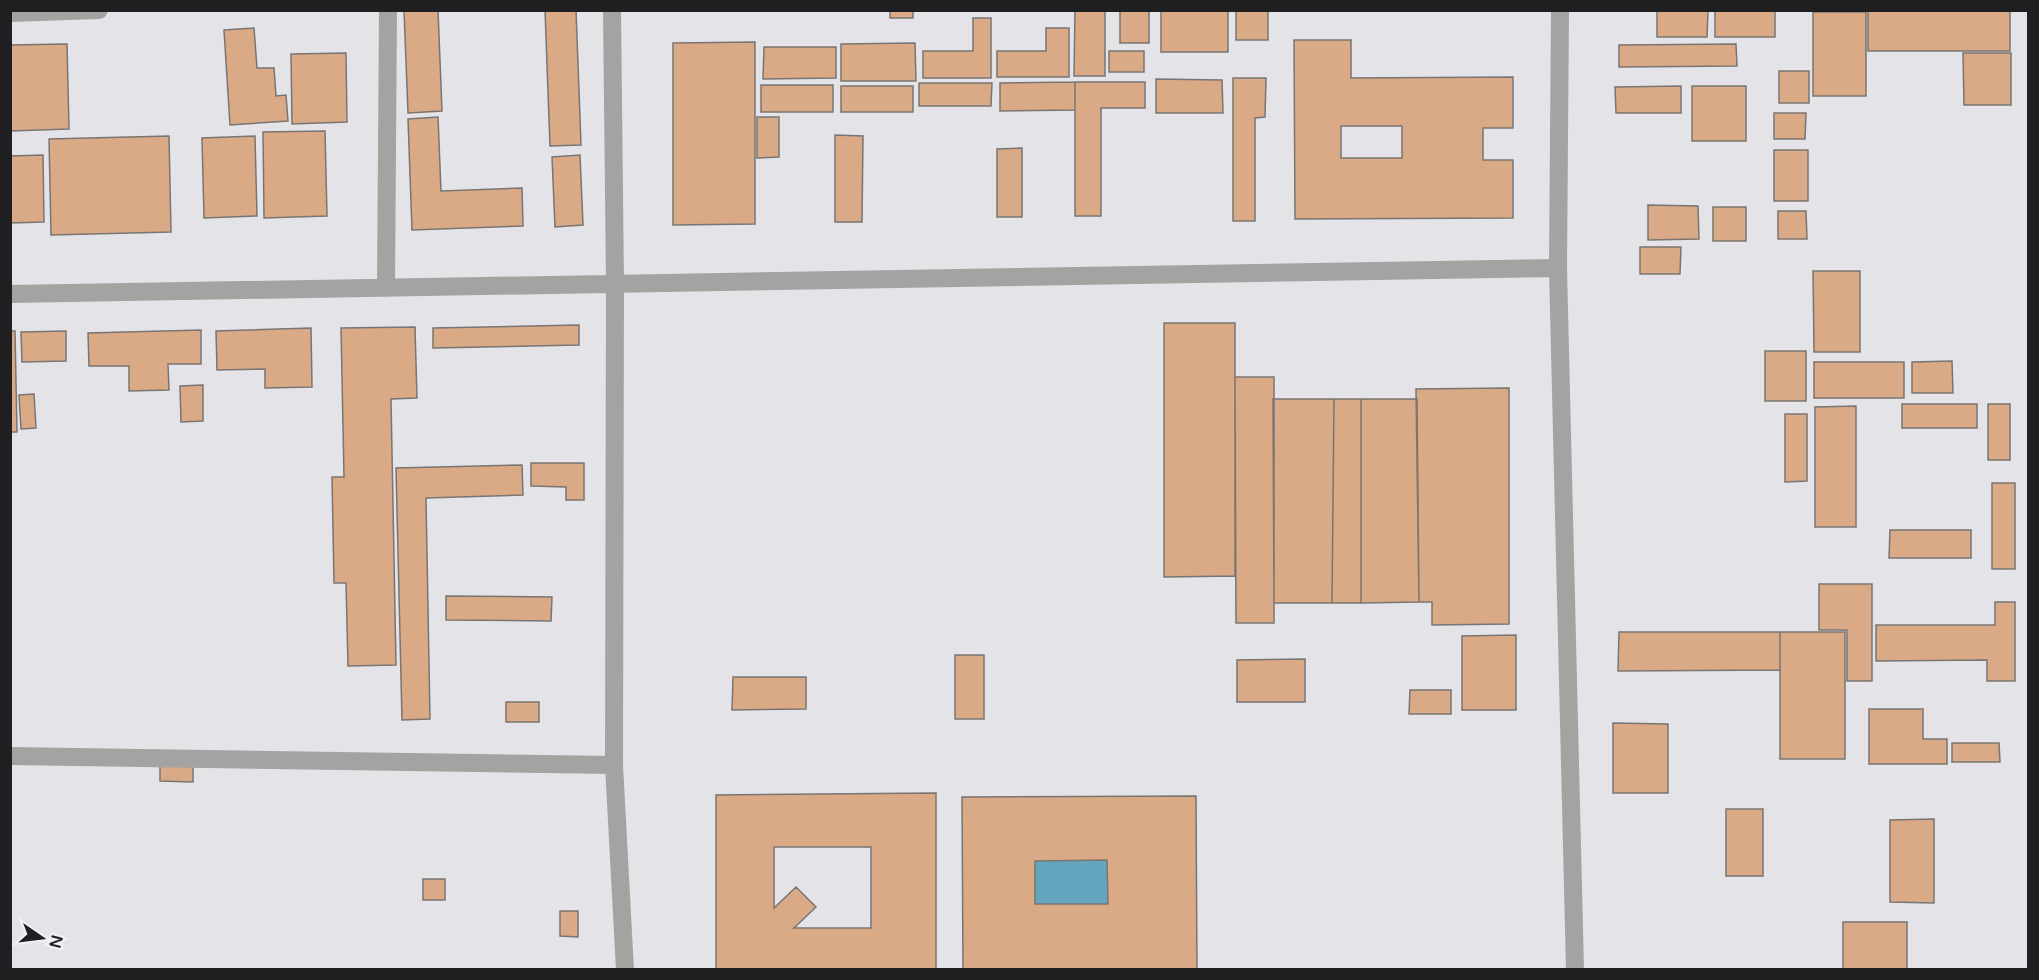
<svg xmlns="http://www.w3.org/2000/svg" width="2039" height="980" font-family="'Varela Round',sans-serif">
<style>
.water{fill:#63a5bc}
.building{fill:#daa986;stroke:#797573;stroke-width:1.5;fill-rule:evenodd}
.lines{fill:none;stroke-linecap:round;stroke-linejoin:round}
.street{stroke:#a5a2a2;stroke-width:18}
</style>
<rect width="100%" height="100%" fill="#e4e3e7"/>
<path class="water" d="M 1107,860 L 1108,904 L 1035,904 L 1035,861 Z"/>
<path class="building" d="M 404,10 L 438,10 L 442,111 L 408,113 Z
M 545,10 L 576,10 L 581,145 L 550,146 Z
M 890,10 L 913,10 L 913,18 L 890,18 Z
M 1075,10 L 1105,10 L 1105,76 L 1074,76 Z
M 1120,10 L 1149,10 L 1149,43 L 1120,43 Z
M 1161,10 L 1228,10 L 1228,52 L 1161,52 Z
M 1236,10 L 1268,10 L 1268,40 L 1236,40 Z
M 1657,10 L 1708,10 L 1707,37 L 1657,37 Z
M 1715,10 L 1775,10 L 1775,37 L 1715,37 Z
M 1868,10 L 2010,10 L 2010,51 L 1868,51 Z
M 1813,12 L 1866,12 L 1866,96 L 1813,96 Z
M 973,18 L 991,18 L 991,78 L 923,78 L 923,51 L 973,51 Z
M 254,28 L 257,68 L 274,68 L 276,96 L 286,95 L 288,121 L 230,125 L 224,30 Z
M 1046,28 L 1069,28 L 1069,77 L 997,77 L 997,51 L 1046,51 Z
M 1294,40 L 1351,40 L 1351,78 L 1513,77 L 1513,128 L 1483,128 L 1483,160 L 1513,160 L 1513,218 L 1295,219 ZM 1341,126 L 1402,126 L 1402,158 L 1341,158 Z
M 755,42 L 755,224 L 673,225 L 673,43 Z
M 915,43 L 916,81 L 841,81 L 841,44 Z
M 67,44 L 69,129 L 10,131 L 10,45 Z
M 1736,44 L 1737,66 L 1619,67 L 1619,45 Z
M 764,47 L 836,47 L 836,78 L 763,79 Z
M 1109,51 L 1144,51 L 1144,72 L 1109,72 Z
M 346,53 L 347,122 L 292,124 L 291,54 Z
M 1963,53 L 2011,53 L 2011,105 L 1964,105 Z
M 1779,71 L 1809,71 L 1809,103 L 1779,103 Z
M 1233,78 L 1266,78 L 1265,117 L 1255,118 L 1255,221 L 1233,221 Z
M 1156,79 L 1222,80 L 1223,113 L 1156,113 Z
M 1075,82 L 1075,110 L 1000,111 L 1000,83 Z
M 1075,82 L 1145,82 L 1145,108 L 1101,108 L 1101,216 L 1075,216 Z
M 919,83 L 992,83 L 991,106 L 919,106 Z
M 761,85 L 833,85 L 833,112 L 761,112 Z
M 841,86 L 913,86 L 913,112 L 841,112 Z
M 1681,86 L 1681,113 L 1616,113 L 1615,87 Z
M 1692,86 L 1746,86 L 1746,141 L 1692,141 Z
M 1774,113 L 1806,113 L 1805,139 L 1774,139 Z
M 438,117 L 441,191 L 522,188 L 523,226 L 412,230 L 408,119 Z
M 757,117 L 779,117 L 779,157 L 757,158 Z
M 325,131 L 327,216 L 264,218 L 263,132 Z
M 835,135 L 863,136 L 862,222 L 835,222 Z
M 169,136 L 171,232 L 51,235 L 49,139 Z
M 255,136 L 257,216 L 204,218 L 202,138 Z
M 1022,148 L 1022,217 L 997,217 L 997,149 Z
M 1774,150 L 1808,150 L 1808,201 L 1774,201 Z
M 43,155 L 44,222 L 10,223 L 10,156 Z
M 580,155 L 583,225 L 555,227 L 552,157 Z
M 1648,205 L 1698,206 L 1699,239 L 1648,240 Z
M 1713,207 L 1746,207 L 1746,241 L 1713,241 Z
M 1778,211 L 1806,211 L 1807,239 L 1778,239 Z
M 1640,247 L 1681,247 L 1680,274 L 1640,274 Z
M 1813,271 L 1860,271 L 1860,352 L 1814,352 Z
M 1164,323 L 1235,323 L 1235,576 L 1164,577 Z
M 579,325 L 579,345 L 433,348 L 433,328 Z
M 415,327 L 417,398 L 391,399 L 396,665 L 348,666 L 346,583 L 334,583 L 332,477 L 344,477 L 341,328 Z
M 311,328 L 312,387 L 265,388 L 265,369 L 217,370 L 216,331 Z
M 201,330 L 201,364 L 168,364 L 169,390 L 129,391 L 129,366 L 89,366 L 88,333 Z
M 10,331 L 15,331 L 17,432 L 10,432 Z
M 66,331 L 66,361 L 22,362 L 21,332 Z
M 1765,351 L 1806,351 L 1806,401 L 1765,401 Z
M 1952,361 L 1953,393 L 1912,393 L 1912,362 Z
M 1814,362 L 1904,362 L 1904,398 L 1814,398 Z
M 1235,377 L 1274,377 L 1274,623 L 1236,623 Z
M 203,385 L 203,421 L 181,422 L 180,386 Z
M 1509,388 L 1509,624 L 1432,625 L 1432,602 L 1419,602 L 1416,389 Z
M 34,394 L 36,428 L 21,429 L 19,395 Z
M 1273,399 L 1334,399 L 1332,603 L 1274,603 Z
M 1334,399 L 1361,399 L 1361,603 L 1332,603 Z
M 1361,399 L 1417,399 L 1419,602 L 1361,603 Z
M 1902,404 L 1977,404 L 1977,428 L 1902,428 Z
M 1988,404 L 2010,404 L 2010,460 L 1988,460 Z
M 1856,406 L 1856,527 L 1815,527 L 1815,407 Z
M 1785,414 L 1807,414 L 1807,481 L 1785,482 Z
M 531,463 L 584,463 L 584,500 L 566,500 L 566,487 L 531,486 Z
M 522,465 L 523,495 L 426,498 L 430,719 L 402,720 L 396,468 Z
M 1992,483 L 2015,483 L 2015,569 L 1992,569 Z
M 1890,530 L 1971,530 L 1971,558 L 1889,558 Z
M 1819,584 L 1872,584 L 1872,681 L 1847,681 L 1847,630 L 1819,630 Z
M 446,596 L 552,597 L 551,621 L 446,620 Z
M 1995,602 L 2015,602 L 2015,681 L 1987,681 L 1987,660 L 1876,661 L 1876,625 L 1995,625 Z
M 1619,632 L 1780,632 L 1780,670 L 1618,671 Z
M 1780,632 L 1845,632 L 1845,759 L 1780,759 Z
M 1516,635 L 1516,710 L 1462,710 L 1462,636 Z
M 955,655 L 984,655 L 984,719 L 955,719 Z
M 1305,659 L 1305,702 L 1237,702 L 1237,660 Z
M 733,677 L 806,677 L 806,709 L 732,710 Z
M 1410,690 L 1451,690 L 1451,714 L 1409,714 Z
M 506,702 L 539,702 L 539,722 L 506,722 Z
M 1869,709 L 1923,709 L 1923,739 L 1947,739 L 1947,764 L 1869,764 Z
M 1613,723 L 1668,724 L 1668,793 L 1613,793 Z
M 1952,743 L 1999,743 L 2000,762 L 1952,762 Z
M 160,762 L 193,763 L 193,782 L 160,781 Z
M 936,793 L 936,970 L 716,970 L 716,795 ZM 774,847 L 871,847 L 871,928 L 794,928 L 816,907 L 796,887 L 774,908 Z
M 1196,796 L 1197,970 L 963,970 L 962,797 ZM 1107,860 L 1108,904 L 1035,904 L 1035,861 Z
M 1726,809 L 1763,809 L 1763,876 L 1726,876 Z
M 1934,819 L 1934,903 L 1890,902 L 1890,820 Z
M 423,879 L 445,879 L 445,900 L 423,900 Z
M 560,911 L 578,911 L 578,937 L 560,936 Z
M 1843,922 L 1907,922 L 1907,970 L 1843,970 Z"/>
<g class="lines">
<path class="street" d="M 612,10 L 615,284 L 614,765 L 625,970
M 1560,10 L 1558,268 L 1575,970
M 10,13 L 99,10
M 386,288 L 388,10
M 10,294 L 1558,268
M 10,756 L 614,765"/>
</g>
<rect width="2039" height="980" fill="none" stroke="#1f1e20" stroke-width="24"/>
<g transform="translate(42 938) rotate(104)" stroke="#f1f0f4" stroke-width="4.5" paint-order="stroke">
<path d="M0-4.5L10 22L0 15L-10 22Z" fill="#1f1e20"/>
<text y="-9" font-size="16" font-weight="bold" text-anchor="middle" fill="#1f1e20">N</text>
</g>
</svg>
